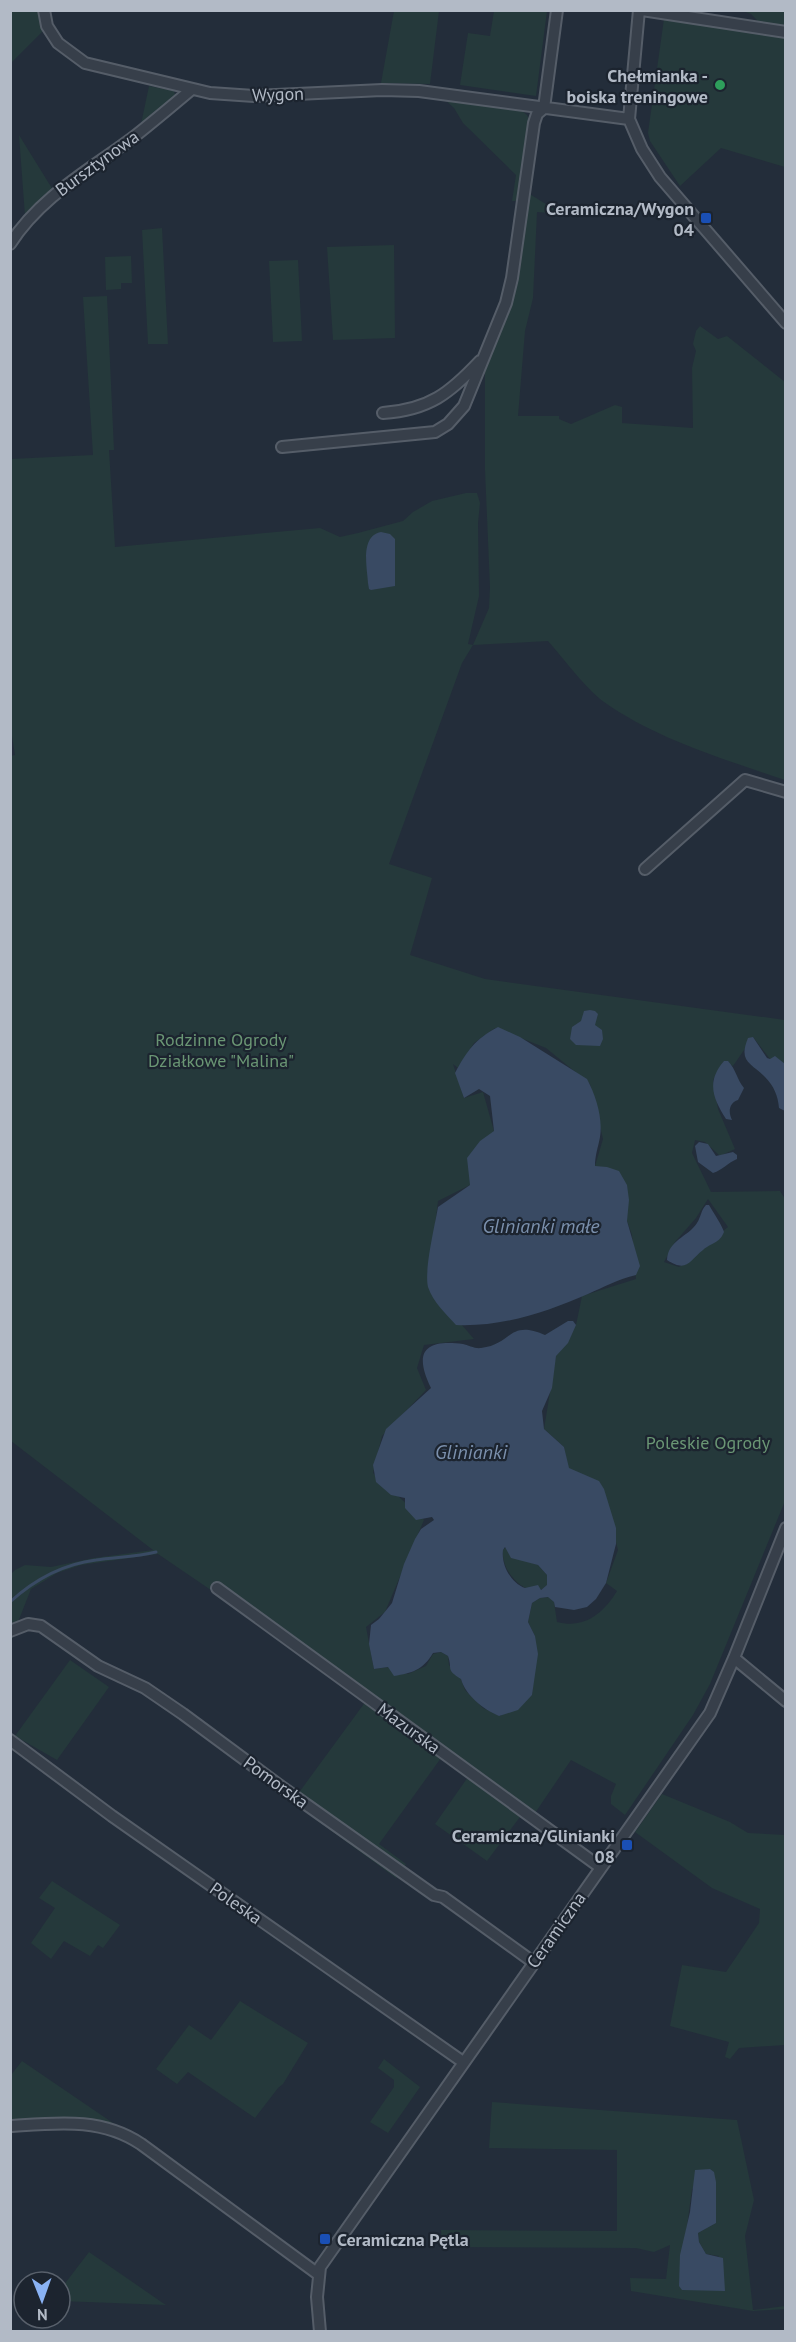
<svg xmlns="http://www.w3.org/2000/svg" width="796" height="2342" font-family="'PT Sans',sans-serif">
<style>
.green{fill:#25393b;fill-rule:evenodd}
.water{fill:#394a63;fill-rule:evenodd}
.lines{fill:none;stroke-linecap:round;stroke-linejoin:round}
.stream{stroke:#394a63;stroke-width:3}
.minor-casing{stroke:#555d68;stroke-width:14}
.minor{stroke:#373f4a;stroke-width:10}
.leisure-dot{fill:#2e9e5b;stroke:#1c242f;stroke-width:2}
.transit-dot{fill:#1a4fb4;stroke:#1c242f;stroke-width:2}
.labels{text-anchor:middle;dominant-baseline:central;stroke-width:4.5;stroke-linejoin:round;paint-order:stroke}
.poi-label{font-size:18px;font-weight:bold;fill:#b2bac6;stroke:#1c242f;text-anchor:end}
.street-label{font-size:18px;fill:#b2bac6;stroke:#1c242f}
.park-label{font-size:18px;fill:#6a9674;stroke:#1c242f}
.water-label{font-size:20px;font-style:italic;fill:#7b90ad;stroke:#1c242f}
</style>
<rect width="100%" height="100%" fill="#232d3a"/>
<path class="green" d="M 11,10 L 39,11 L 43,31 L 11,63 Z
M 394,11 L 439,11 L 430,84 L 381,83 Z
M 494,11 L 547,11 L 536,96 L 460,85 L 468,33 L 490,36 Z
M 743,11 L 785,11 L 785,30 L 756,26 L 757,20 L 751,14 Z
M 664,19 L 785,37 L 785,167 L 721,148 L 680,186 L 650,141 L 648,133 Z
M 149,86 L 174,91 L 175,95 L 140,129 Z
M 444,99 L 521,110 L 527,115 L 530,121 L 518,201 L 512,201 L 516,175 L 463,123 L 454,108 Z
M 19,135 L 53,190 L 40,200 L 25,216 Z
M 528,193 L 562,214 L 537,212 L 533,298 L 525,331 L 518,416 L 559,416 L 559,419 L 571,424 L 615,405 L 622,407 L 622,423 L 693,428 L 692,368 L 696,351 L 693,344 L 696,331 L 700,326 L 718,339 L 727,336 L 785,382 L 785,780 C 724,759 658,740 604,702 C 585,688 564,659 548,641 L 473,645 L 462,663 L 389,864 L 432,878 L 410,955 L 485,979 L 785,1020 L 785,1068 L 770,1059 L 753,1037 L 733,1066 L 724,1061 L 713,1080 L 718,1109 L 735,1149 L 720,1156 L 705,1142 L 695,1140 L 692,1153 L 711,1192 L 780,1191 L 785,1199 L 785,1501 L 710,1684 L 693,1715 L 625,1815 L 611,1804 L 611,1796 L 616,1784 L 571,1760 L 533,1816 L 345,1676 L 345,1674 L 337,1676 L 158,1554 L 81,1565 L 57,1573 L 31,1589 L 18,1622 L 22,1625 L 11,1640 L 11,1574 L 15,1570 L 25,1565 L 51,1567 L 94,1558 L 153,1550 L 11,1441 L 10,756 L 15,755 L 10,724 L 11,459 L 93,455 L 83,297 L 107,296 L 114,450 L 109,450 L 115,547 L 320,528 L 340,537 L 358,533 L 403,521 L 413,512 L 432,501 L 466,493 L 477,493 L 480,503 L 478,523 L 479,596 L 468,644 L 473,645 L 489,608 L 490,587 L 485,470 L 485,368 ZM 495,1028 L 546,1048 L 590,1084 L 603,1139 L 595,1166 L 627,1221 L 632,1235 L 636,1279 L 582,1296 L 576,1325 L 557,1349 L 544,1429 L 564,1447 L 568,1468 L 606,1502 L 618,1550 L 606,1583 L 617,1591 C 603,1614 584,1629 557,1622 L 554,1602 L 549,1597 L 540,1598 L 532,1603 L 528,1622 L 535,1636 L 532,1695 L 500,1716 L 483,1708 L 465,1690 L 461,1679 L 449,1665 L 448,1656 L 441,1652 L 433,1654 L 426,1666 L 408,1674 L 388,1667 L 374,1669 L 366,1627 L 385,1612 L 424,1520 L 373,1473 L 382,1436 L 426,1390 L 417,1368 L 424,1345 L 474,1339 L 428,1286 L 438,1201 L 470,1185 L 494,1131 L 483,1092 L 464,1098 L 453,1064 L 458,1068 L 474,1043 ZM 708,1199 L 728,1227 L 679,1267 L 664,1262 L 675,1242 L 696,1218 Z
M 162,228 L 168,344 L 148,344 L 142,230 Z
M 394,245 L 395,338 L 333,340 L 327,247 Z
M 131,256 L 132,283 L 121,283 L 121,289 L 106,290 L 105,257 Z
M 298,260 L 302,341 L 273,342 L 269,261 Z
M 506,1547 L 509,1554 L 538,1565 L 547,1575 L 547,1586 C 528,1602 500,1571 503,1550 Z
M 70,1660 L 109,1687 L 57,1760 L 15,1736 Z
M 366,1701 L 441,1758 L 379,1844 L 406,1864 L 396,1878 L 292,1802 Z
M 468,1777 L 520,1817 L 487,1861 L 435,1824 Z
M 662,1794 L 730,1822 L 748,1833 L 785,1835 L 785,2045 L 739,2048 L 730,2059 L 725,2057 L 729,2042 L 670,2026 L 682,1965 L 726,1972 L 759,1923 L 760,1909 L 712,1888 L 635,1832 Z
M 52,1881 L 120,1925 L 103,1948 L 98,1945 L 90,1956 L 64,1941 L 51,1959 L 31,1943 L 55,1908 L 39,1898 Z
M 240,2001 L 308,2043 L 283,2084 L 278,2088 L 255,2118 L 188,2072 L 177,2084 L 156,2069 L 189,2025 L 211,2040 Z
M 384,2059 L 420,2087 L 388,2133 L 370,2122 L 394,2087 L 394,2080 L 378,2068 Z
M 22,2061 L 113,2123 L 63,2119 L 11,2122 L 11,2075 Z
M 492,2102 L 737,2120 L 754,2200 L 745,2236 L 753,2310 L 785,2306 L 785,2309 L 753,2311 L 631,2291 L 630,2278 L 666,2279 L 670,2245 L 654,2252 L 636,2248 L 442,2247 L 441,2230 L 617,2231 L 617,2150 L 489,2148 ZM 716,2182 L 716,2215 L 712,2225 L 698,2233 L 699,2242 L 706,2254 L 719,2256 L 679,2286 L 692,2189 Z
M 89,2252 L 160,2301 L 166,2305 L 60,2301 L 60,2290 Z"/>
<path class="water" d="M 381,532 L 390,534 L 395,539 L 395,586 L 371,590 L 369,589 L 368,583 C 367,567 360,536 381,532 Z
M 590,1010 L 595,1011 L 598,1014 L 595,1025 L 602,1030 L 603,1039 L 600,1046 L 576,1045 L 570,1039 L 572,1027 L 581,1021 L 584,1011 Z
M 498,1027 L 520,1037 L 587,1079 C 596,1096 603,1118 600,1137 C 598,1148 595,1155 595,1166 L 607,1167 L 619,1171 L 627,1185 L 629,1200 L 627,1221 L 640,1266 L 636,1275 C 618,1279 604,1287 588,1294 C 547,1312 502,1327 456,1325 C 446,1314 433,1302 428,1287 C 424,1270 435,1225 438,1207 L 470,1185 L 467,1158 L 480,1141 L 494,1131 L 490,1096 L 479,1089 L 464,1098 L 455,1073 C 467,1051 475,1039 498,1027 Z
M 753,1037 L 767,1058 L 770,1059 L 775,1056 L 785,1064 L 785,1111 L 779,1108 C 778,1096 774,1086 765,1077 C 751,1063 738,1062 748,1038 Z
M 724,1061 L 728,1061 C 736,1069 737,1080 744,1088 L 738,1100 C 729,1103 728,1112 732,1120 L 726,1119 C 713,1098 706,1082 724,1061 Z
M 699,1142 L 708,1144 L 716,1156 L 733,1152 L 737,1155 L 737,1159 C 727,1163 723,1170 713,1173 L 698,1162 L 695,1146 Z
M 706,1205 L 709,1205 C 713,1212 723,1227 724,1232 C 719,1244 712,1242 703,1250 C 689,1261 687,1273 667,1260 C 668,1240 688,1237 697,1223 C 701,1217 701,1210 706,1205 Z
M 568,1321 L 573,1321 L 576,1325 L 568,1343 L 556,1356 L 552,1388 L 542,1411 L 544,1429 L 564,1447 L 569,1468 L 599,1481 L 604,1489 L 616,1528 L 616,1544 L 606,1583 L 596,1599 L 587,1607 L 574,1610 L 555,1607 L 554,1602 L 548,1597 L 540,1598 L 532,1603 L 528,1622 L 535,1636 L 538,1654 L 532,1695 L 518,1710 L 499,1716 C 483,1709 466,1696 461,1679 C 445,1669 453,1670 448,1656 L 441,1652 L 433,1653 C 423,1670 412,1673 394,1676 L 388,1667 L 374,1669 L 369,1644 L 371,1625 L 379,1619 L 392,1603 L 404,1564 L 415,1539 L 421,1529 L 434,1520 L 432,1517 L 416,1520 L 405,1508 L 405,1498 L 391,1495 L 376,1482 L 373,1465 L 386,1429 L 431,1388 C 414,1353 423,1339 463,1344 C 468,1345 475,1349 481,1348 C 512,1345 508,1319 545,1335 ZM 505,1547 L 511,1558 L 538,1565 L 547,1575 L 547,1585 L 541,1590 L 538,1585 L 525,1588 C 511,1583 501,1565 503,1550 Z
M 710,2169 L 714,2172 L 716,2182 L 716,2223 L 698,2233 L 699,2242 L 706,2254 L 723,2258 L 725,2291 L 682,2290 L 679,2286 L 680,2255 L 690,2212 L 695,2170 Z"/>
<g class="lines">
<path class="stream" d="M 10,1602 C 34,1580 64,1564 96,1560 C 116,1557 136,1557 156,1552"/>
<defs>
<path id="minor" d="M 44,10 L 47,26 L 58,43 L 85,63 L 210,93 L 254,96 L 382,90 L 419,91 L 629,119
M 639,10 L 629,119 L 642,149 L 660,177 L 786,323
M 642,10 L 786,32
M 10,244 C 41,196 90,170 135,136 C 154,121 173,105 192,89
M 383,413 C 429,410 450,393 480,361
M 282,447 L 435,432 L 448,424 L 464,406 L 506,303 L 512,278 L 534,123 L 537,114 L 544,108 L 557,10
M 645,869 L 745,780 L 786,792
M 217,1588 L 600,1867
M 10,1631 L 28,1624 L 41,1626 L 98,1666 L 145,1688 L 183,1714 L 283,1788 L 434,1895 L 443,1897 L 533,1962
M 734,1658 L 786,1701
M 10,1740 L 112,1816 L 463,2062
M 10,2126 C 56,2123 101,2117 141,2144 L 318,2274
M 320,2332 L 317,2297 L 320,2267 L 710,1713 L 734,1658 L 786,1528"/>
</defs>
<use href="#minor" class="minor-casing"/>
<use href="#minor" class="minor"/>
</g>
<circle class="leisure-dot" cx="720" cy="85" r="6"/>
<g class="transit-dot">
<rect x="700" y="212" width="12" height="12" rx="3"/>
<rect x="621" y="1839" width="12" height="12" rx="3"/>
<rect x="319" y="2233" width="12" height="12" rx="3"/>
</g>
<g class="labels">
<g class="poi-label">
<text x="708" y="75">Chełmianka -<tspan x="708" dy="21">boiska treningowe</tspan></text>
<text x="694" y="208">Ceramiczna/Wygon<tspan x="694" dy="21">04</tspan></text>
<text x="615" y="1835">Ceramiczna/Glinianki<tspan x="615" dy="21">08</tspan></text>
<text x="337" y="2239" text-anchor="start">Ceramiczna Pętla</text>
</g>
<g class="street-label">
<text transform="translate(278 94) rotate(-2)">Wygon</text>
<text transform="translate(97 163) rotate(-36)">Bursztynowa</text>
<text transform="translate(409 1728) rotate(36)">Mazurska</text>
<text transform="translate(276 1782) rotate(36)">Pomorska</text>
<text transform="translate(236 1903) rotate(35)">Poleska</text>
<text transform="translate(556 1930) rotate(-55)">Ceramiczna</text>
</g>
<g class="park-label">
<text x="221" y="1039">Rodzinne Ogrody<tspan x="221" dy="21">Działkowe "Malina"</tspan></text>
<text x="708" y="1442">Poleskie Ogrody</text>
</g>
<g class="water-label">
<text x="541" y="1226">Glinianki małe</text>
<text x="471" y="1452">Glinianki</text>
</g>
</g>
<rect width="796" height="2342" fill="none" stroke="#b2bac6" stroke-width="24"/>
<g transform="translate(42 2300) rotate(179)"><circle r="28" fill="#1c242f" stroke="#58606b" stroke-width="1.5"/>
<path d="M0-4.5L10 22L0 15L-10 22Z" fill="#89b2f4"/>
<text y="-9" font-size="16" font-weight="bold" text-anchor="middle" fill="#b2bac6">N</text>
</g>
</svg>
